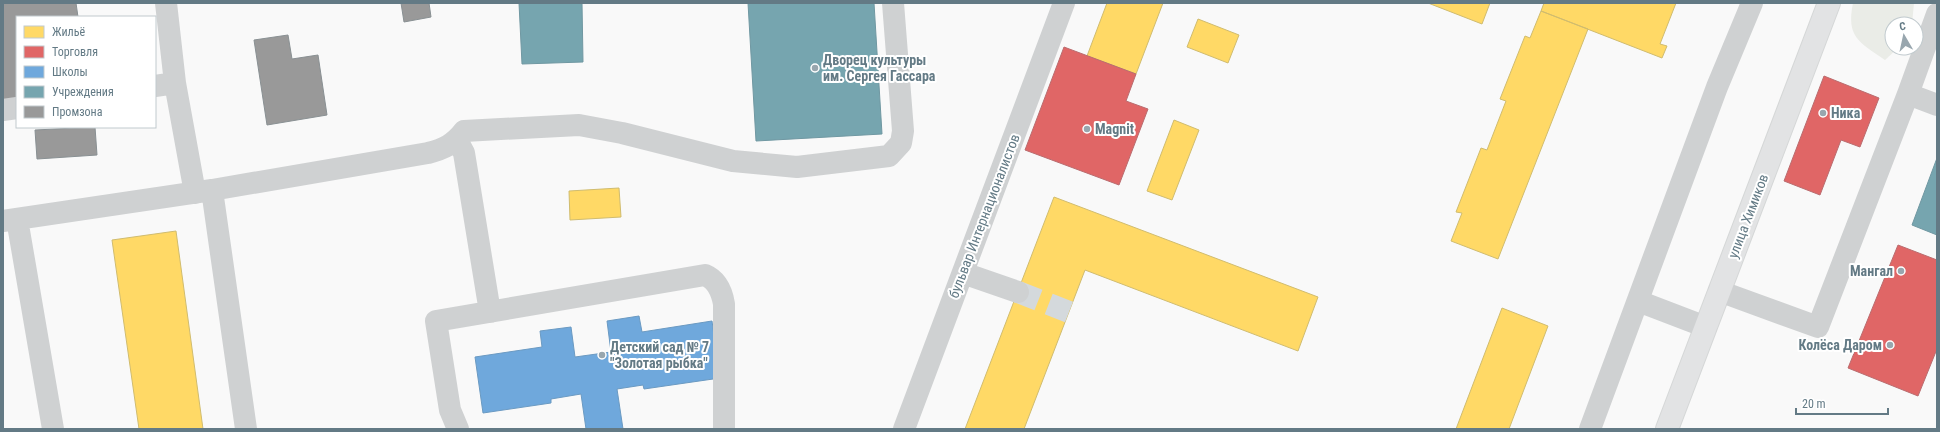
<svg xmlns="http://www.w3.org/2000/svg" width="1940" height="432" font-family="'Roboto Condensed',sans-serif">
<style>
.green{fill:#eaece7}
.homes{fill:#ffd966;stroke:#d0bc6f}
.shops{fill:#e06666;stroke:#ba6c6f}
.schools{fill:#6fa8dc;stroke:#6b9ac2}
.public{fill:#76a5af;stroke:#7098a2}
.industry{fill:#999;stroke:#899093}
.lines{fill:none;stroke-linecap:round;stroke-linejoin:round}
.minor-tunnel{stroke:#d4d9dc;stroke-width:22;stroke-dasharray:22 11;stroke-linecap:butt}
.major-casing{stroke:#d5d7d7;stroke-width:24}
.minor{stroke:#cfd1d2;stroke-width:22}
.major{stroke:#e2e3e4;stroke-width:22}
.poi-dot{fill:#98a6ae;stroke:#fff;stroke-width:1.5}
.labels{text-anchor:middle;dominant-baseline:central;stroke-width:4;stroke-linejoin:round;paint-order:stroke}
.poi-label{font-size:14px;font-weight:bold;fill:#637a85;stroke:#fff;text-anchor:start}
.street-label{font-size:14px;fill:#637a85;stroke:#fff}
</style>
<rect width="100%" height="100%" fill="#f9f9f9"/>
<path class="green" d="M 1853,3 L 1914,3 L 1912,24 L 1892,24 L 1892,48 L 1898,48 L 1885,60 C 1859,42 1846,37 1853,3 Z"/>
<path class="homes" d="M 1107,3 L 1163,3 L 1136,74 L 1087,56 Z
M 1428,3 L 1490,3 L 1482,24 Z
M 1544,3 L 1676,3 L 1660,44 L 1667,46 L 1662,58 L 1541,11 Z
M 1541,11 L 1588,29 L 1498,259 L 1451,241 L 1462,213 L 1456,212 L 1481,148 L 1487,150 L 1506,101 L 1500,99 L 1525,36 L 1530,38 Z
M 1198,19 L 1239,35 L 1228,63 L 1187,47 Z
M 1174,120 L 1199,130 L 1172,200 L 1147,191 Z
M 619,188 L 621,217 L 570,220 L 569,191 Z
M 1054,197 L 1318,297 L 1298,351 L 1085,270 L 1024,429 L 965,429 Z
M 176,231 L 203,429 L 139,429 L 112,240 Z
M 1502,308 L 1548,326 L 1509,429 L 1456,429 Z"/>
<path class="shops" d="M 1064,47 L 1136,74 L 1126,101 L 1148,109 L 1119,185 L 1025,150 Z
M 1824,76 L 1879,98 L 1860,147 L 1841,140 L 1820,195 L 1784,181 Z
M 1898,245 L 1937,260 L 1937,349 L 1918,396 L 1848,368 Z"/>
<path class="schools" d="M 639,316 L 642,332 L 712,321 L 720,378 L 644,389 L 643,385 L 617,389 L 623,429 L 586,429 L 581,394 L 551,399 L 551,403 L 483,413 L 475,357 L 542,347 L 540,331 L 571,327 L 575,357 L 611,352 L 607,321 Z"/>
<path class="public" d="M 519,3 L 582,3 L 583,62 L 522,64 Z
M 748,3 L 874,3 L 882,134 L 756,141 Z
M 1937,158 L 1937,235 L 1912,225 Z"/>
<path class="industry" d="M 3,3 L 76,3 L 78,17 L 17,17 L 17,100 L 3,102 Z
M 401,3 L 429,3 L 431,17 L 404,22 Z
M 288,35 L 292,59 L 318,55 L 327,115 L 267,125 L 254,40 Z
M 95,127 L 97,155 L 37,159 L 35,130 Z"/>
<g class="lines">
<path class="minor-tunnel" d="M 1018,292 L 1069,312"/>
<defs>
<path id="major" d="M 1667,429 L 1829,3"/>
</defs>
<use href="#major" class="major-casing"/>
<path class="minor" d="M 166,3 L 175,83 L 195,193
M 155,86 L 175,83
M 1908,94 L 1937,105
M 3,110 L 17,108
M 457,140 L 464,153 L 490,312
M 212,190 L 246,429
M 17,219 L 53,429
M 3,221 L 212,190 L 428,153 C 444,149 454,144 464,131 L 579,125 L 622,133 L 733,161 L 797,167 L 889,156 L 901,143 L 903,131 L 893,3
M 963,273 L 1018,292
M 1719,291 L 1818,327 L 1908,94 L 1937,14
M 1638,301 L 1706,327
M 458,429 L 450,410 L 436,321 L 705,275 C 717,280 722,292 724,304 L 724,429
M 904,429 L 1064,3
M 1590,429 L 1717,87 L 1752,3"/>
<use href="#major" class="major"/>
</g>
<g class="poi-dot">
<circle cx="815" cy="68" r="4"/>
<circle cx="1823" cy="113" r="4"/>
<circle cx="1087" cy="129" r="4"/>
<circle cx="1901" cy="271" r="4"/>
<circle cx="1890" cy="345" r="4"/>
<circle cx="602" cy="355" r="4"/>
</g>
<g class="labels">
<g class="poi-label">
<text x="823" y="60">Дворец культуры<tspan x="823" dy="16">им. Сергея Гассара</tspan></text>
<text x="1831" y="113">Ника</text>
<text x="1095" y="129">Magnit</text>
<text x="1893" y="271" text-anchor="end">Мангал</text>
<text x="1882" y="345" text-anchor="end">Колёса Даром</text>
<text x="610" y="347">Детский сад № 7<tspan x="610" dy="16">"Золотая рыбка"</tspan></text>
</g>
<g class="street-label">
<text transform="translate(984 216) rotate(-69)">бульвар Интернационалистов</text>
<text transform="translate(1748 216) rotate(-69)">улица Химиков</text>
</g>
</g>
<rect width="1940" height="432" fill="none" stroke="#637a85" stroke-width="8"/>
<rect x="16" y="16" width="140" height="112" fill="#ffffff" stroke="#c1cace"/>
<rect x="24" y="26" width="20" height="12" fill="#ffd966" stroke="#c1cace"/>
<text x="52" y="36" font-size="12" fill="#637a85">Жильё</text>
<rect x="24" y="46" width="20" height="12" fill="#e06666" stroke="#c1cace"/>
<text x="52" y="56" font-size="12" fill="#637a85">Торговля</text>
<rect x="24" y="66" width="20" height="12" fill="#6fa8dc" stroke="#c1cace"/>
<text x="52" y="76" font-size="12" fill="#637a85">Школы</text>
<rect x="24" y="86" width="20" height="12" fill="#76a5af" stroke="#c1cace"/>
<text x="52" y="96" font-size="12" fill="#637a85">Учреждения</text>
<rect x="24" y="106" width="20" height="12" fill="#999999" stroke="#c1cace"/>
<text x="52" y="116" font-size="12" fill="#637a85">Промзона</text>
<g transform="translate(1904 36) rotate(351)"><circle r="19" fill="#ffffff" stroke="#c1cace"/>
<path d="M0-3L7 15L0 10L-7 15Z" fill="#98a6ae"/>
<text y="-6" font-size="11" font-weight="bold" text-anchor="middle" fill="#637a85">С</text>
</g>
<path d="M1796 408v6h92v-6" fill="none" stroke="#637a85" stroke-width="2"/>
<text x="1802" y="408" font-size="12" fill="#637a85" stroke="#ffffff" stroke-width="3" paint-order="stroke">20 m</text>
</svg>
